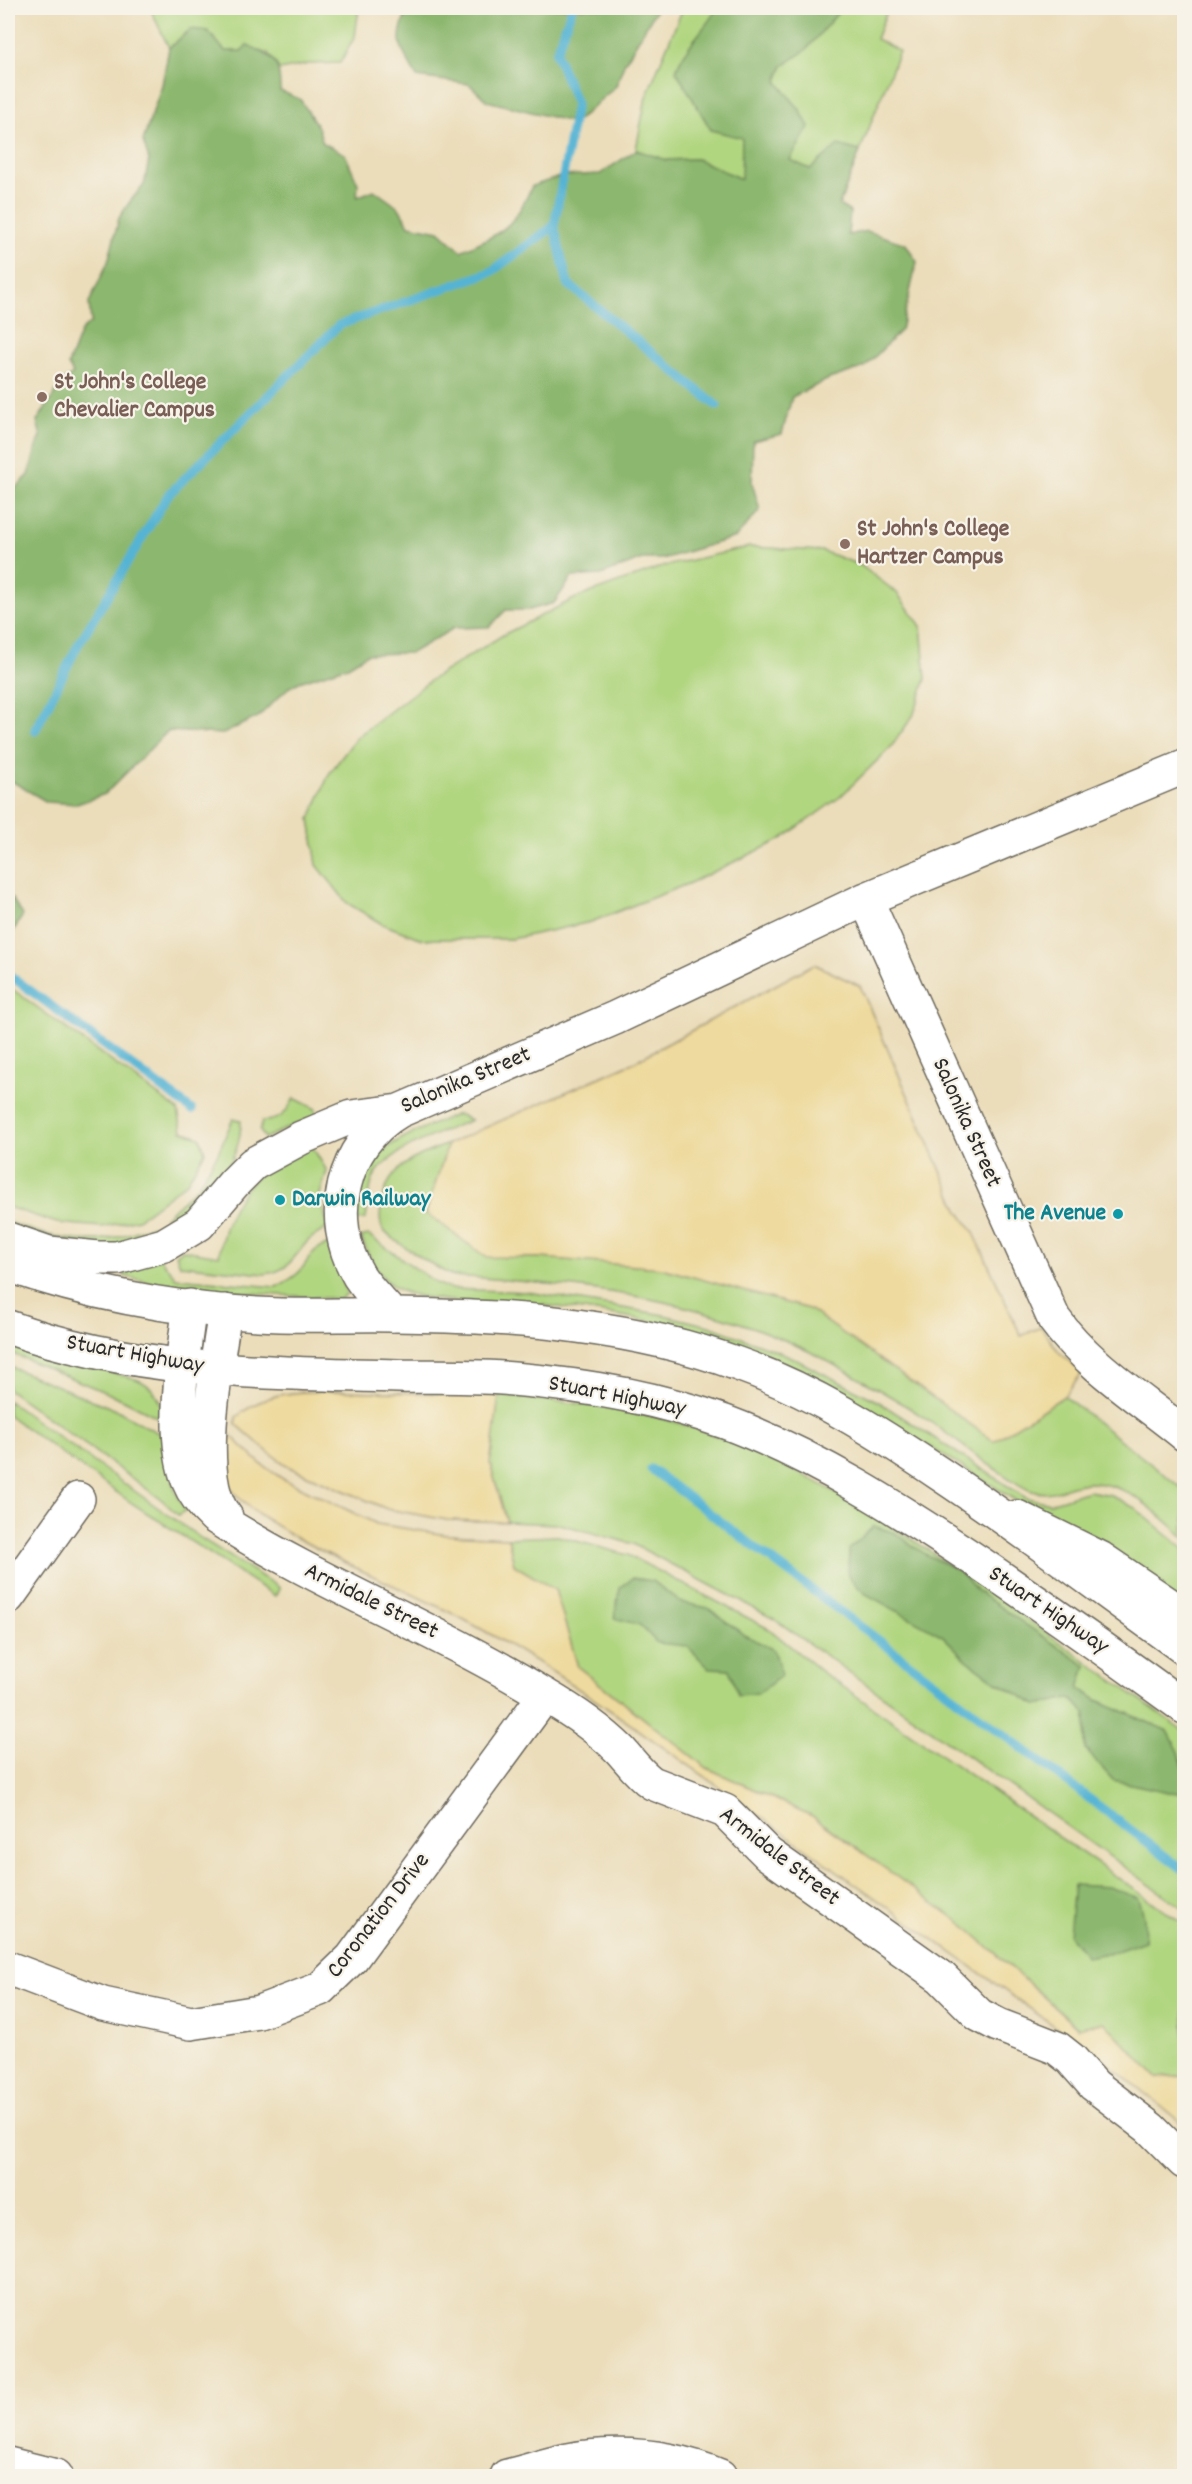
<svg xmlns="http://www.w3.org/2000/svg" width="1192" height="2484" font-family="Dekko,sans-serif">
<style>
.green{fill:#b1d680;stroke:#6e8056;stroke-width:1.5}
.forest{fill:#8cb76e;stroke:#5c714c;stroke-width:1.5}
.sand{fill:#eeda9e;stroke:#8c8264;stroke-width:1.5}
.lines{fill:none;stroke-linecap:round;stroke-linejoin:round}
.stream{stroke:#55b4d4;stroke-width:9}
.minor-casing{stroke:#6e695d;stroke-width:36}
.highway-casing{stroke:#6e695d;stroke-width:36}
.minor{stroke:#fff;stroke-width:33}
.highway{stroke:#fff;stroke-width:33}
.education-dot{fill:#8d6e63;stroke:#f7f3e8;stroke-width:2}
.culture-dot{fill:#0f9aa8;stroke:#f7f3e8;stroke-width:2}
.labels{text-anchor:middle;dominant-baseline:central;stroke-width:4.5;stroke-linejoin:round;paint-order:stroke}
.education-label{font-size:24px;font-weight:bold;fill:#785e54;stroke:#f7f3e8;text-anchor:start}
.street-label{font-size:24px;fill:#2b2b2b;stroke:#f7f3e8}
.culture-label{font-size:24px;font-weight:bold;fill:#0d838f;stroke:#f7f3e8;text-anchor:start}
</style>
<rect width="100%" height="100%" fill="#f7f3e8"/>
<filter id="ink" filterUnits="userSpaceOnUse"><feTurbulence type="fractalNoise" baseFrequency=".0167" numOctaves="2"/><feDisplacementMap in="SourceGraphic" scale="12" xChannelSelector="R" yChannelSelector="G"/><feConvolveMatrix kernelMatrix="1 2 1 2 8 2 1 2 1" color-interpolation-filters="sRGB"/></filter>
<filter id="wash" filterUnits="userSpaceOnUse"><feTurbulence type="fractalNoise" baseFrequency=".008" numOctaves="4" result="noise"/><feDisplacementMap in="SourceGraphic" scale="24" xChannelSelector="R" yChannelSelector="G"/><feGaussianBlur stdDeviation="1.35" result="paint"/><feColorMatrix in="noise" values="0 0 0 0 0 0 0 0 0 0 0 0 0 0 0 0 0 1.4 0 .05"/><feComposite in="paint" operator="in"/></filter>
<g filter="url(#wash)">
<rect width="100%" height="100%" fill="#ebddba"/>
<path class="green" d="M 150,8 L 359,8 L 355,36 L 340,63 L 309,64 L 280,70 L 268,53 L 225,51 L 191,29 L 169,48 Z
M 683,8 L 888,8 L 876,39 L 899,51 L 839,205 L 741,180 L 697,159 L 666,160 L 636,150 L 646,97 Z
M 749,547 L 822,551 L 860,565 L 897,593 L 921,626 L 926,679 L 913,716 L 891,747 L 840,797 L 780,840 L 690,883 L 591,922 L 512,939 L 422,939 L 382,924 L 347,903 L 317,865 L 310,819 L 329,774 L 357,737 L 432,679 L 503,635 L 576,598 L 661,567 Z
M 8,986 L 178,1110 L 182,1131 L 200,1137 L 205,1152 L 187,1182 L 138,1219 L 102,1227 L 57,1223 L 8,1207 Z
M 294,1098 L 316,1109 L 316,1116 L 265,1138 L 260,1131 L 262,1121 C 280,1121 286,1114 294,1098 Z
M 458,1114 L 471,1120 C 444,1132 386,1150 373,1179 C 368,1192 368,1206 366,1219 L 356,1220 C 356,1210 355,1197 358,1187 C 371,1143 421,1130 458,1114 Z
M 233,1119 L 241,1121 C 241,1170 201,1201 168,1231 L 165,1217 L 198,1186 L 217,1155 Z
M 310,1143 L 327,1171 L 320,1194 L 328,1228 C 321,1232 313,1236 308,1241 C 292,1258 289,1272 264,1274 L 180,1265 L 176,1254 L 183,1250 L 219,1256 C 223,1222 239,1192 264,1170 C 277,1159 295,1152 310,1143 Z
M 448,1144 L 426,1213 L 486,1257 L 542,1258 L 661,1268 L 809,1309 L 994,1441 L 1064,1396 L 1184,1490 L 1184,1537 C 1158,1514 1127,1481 1088,1483 C 1066,1484 1052,1499 1029,1490 C 996,1473 961,1443 929,1421 C 898,1399 864,1381 831,1363 C 717,1299 582,1284 453,1276 C 443,1272 389,1238 383,1230 C 379,1223 380,1214 381,1207 C 387,1166 413,1158 448,1144 Z
M 8,1222 C 63,1242 94,1249 151,1226 L 157,1237 L 100,1249 L 8,1228 Z
M 368,1235 L 438,1284 L 452,1289 L 528,1292 L 664,1315 L 709,1326 L 785,1354 L 879,1402 L 1026,1498 L 1050,1503 L 1089,1491 L 1111,1495 L 1135,1508 L 1184,1549 L 1184,1606 C 1112,1560 1039,1515 967,1470 C 867,1408 781,1353 665,1325 C 629,1316 587,1310 550,1306 C 512,1302 423,1306 394,1287 C 377,1275 368,1255 361,1237 Z
M 332,1243 L 347,1293 L 341,1299 L 171,1288 L 124,1276 L 124,1268 L 160,1258 L 176,1278 L 276,1287 C 284,1283 294,1278 300,1271 C 314,1254 308,1251 332,1243 Z
M 8,1341 L 124,1376 C 150,1380 159,1394 165,1417 L 159,1418 L 124,1400 L 8,1352 Z
M 8,1366 L 119,1411 L 156,1432 L 165,1431 L 175,1491 L 186,1510 L 178,1515 L 162,1500 L 8,1389 Z
M 499,1395 C 559,1402 621,1406 679,1423 C 797,1459 903,1531 1003,1602 C 1064,1645 1124,1688 1184,1731 L 1184,1771 L 1179,1752 L 1168,1731 L 1097,1700 L 1079,1687 L 1086,1666 L 977,1591 L 960,1571 L 925,1554 L 895,1533 L 912,1617 L 943,1636 L 967,1660 L 997,1682 L 1036,1705 L 1070,1698 L 1086,1713 L 1085,1749 L 1168,1792 L 1184,1793 L 1184,1909 L 774,1619 L 633,1544 L 560,1524 L 507,1522 L 490,1464 Z
M 8,1401 L 202,1539 L 280,1588 L 275,1596 L 133,1504 L 8,1415 Z
M 558,1536 L 628,1555 L 769,1629 L 822,1672 L 1184,1924 L 1184,2076 L 1157,2078 L 1104,2022 L 1079,2028 L 965,1926 L 812,1816 L 707,1768 L 578,1667 L 555,1590 L 514,1565 L 508,1538 Z"/>
<path class="forest" d="M 409,8 L 657,8 L 624,64 L 616,86 L 575,123 L 487,101 L 469,84 L 417,77 C 400,47 393,41 409,8 Z
M 717,8 L 842,8 L 807,49 L 783,66 L 777,81 L 800,110 L 809,127 L 790,160 L 810,169 L 838,145 L 860,151 L 839,205 L 850,212 L 848,235 L 867,231 L 906,244 L 917,262 L 901,330 L 865,367 L 829,379 L 792,397 L 782,434 L 753,441 L 752,483 L 760,510 L 736,537 L 663,559 L 642,559 L 601,575 L 572,577 L 554,603 L 529,610 L 506,610 L 489,627 L 454,628 L 411,653 L 367,654 L 348,666 L 299,682 L 288,688 L 258,717 L 223,734 L 168,731 L 105,794 L 77,804 L 47,802 L 8,779 L 8,495 L 29,475 L 36,447 L 41,437 L 37,421 L 64,380 L 73,374 L 68,365 L 81,331 L 91,322 L 89,303 L 108,262 L 119,218 L 131,200 L 144,185 L 149,160 L 143,141 L 162,85 L 169,48 L 191,29 L 208,31 L 225,51 L 241,51 L 247,45 C 275,57 280,61 280,91 L 300,99 L 318,127 L 323,143 L 345,154 L 358,184 L 357,197 L 374,190 L 399,208 L 409,225 L 439,231 L 461,251 C 503,232 513,229 532,186 L 562,176 L 600,174 L 636,150 L 666,160 L 697,159 L 741,179 L 742,138 L 711,130 L 676,71 C 684,47 705,30 717,8 Z
M 8,893 L 23,915 L 8,940 Z
M 874,1526 L 895,1533 L 925,1554 L 960,1571 L 977,1591 L 1086,1666 L 1079,1688 L 1097,1700 L 1168,1731 L 1179,1752 L 1184,1771 L 1184,1793 L 1168,1792 L 1113,1780 L 1085,1749 L 1086,1713 L 1070,1698 L 1036,1705 L 997,1682 L 967,1660 L 943,1636 L 864,1593 L 848,1576 L 849,1549 Z
M 633,1578 L 653,1581 L 680,1602 L 708,1608 L 743,1634 L 774,1650 L 782,1675 L 759,1693 L 738,1695 L 729,1669 L 709,1668 L 687,1646 L 657,1643 L 640,1625 L 614,1618 L 620,1588 Z
M 1074,1885 L 1108,1887 L 1139,1898 L 1144,1917 L 1145,1941 L 1117,1951 L 1087,1957 L 1069,1935 Z"/>
<path class="sand" d="M 814,964 L 860,986 L 958,1210 L 974,1233 L 1021,1336 L 1041,1327 L 1059,1352 L 1082,1373 L 1064,1396 L 994,1441 L 809,1309 L 661,1268 L 542,1258 L 486,1257 L 426,1213 L 448,1144 L 632,1063 Z
M 336,1391 L 499,1395 L 490,1464 L 507,1522 L 447,1520 L 387,1509 L 291,1468 L 268,1452 L 236,1424 L 236,1417 C 270,1390 295,1392 336,1391 Z
M 230,1435 L 261,1464 L 283,1479 L 377,1524 L 447,1535 L 508,1538 L 514,1565 L 555,1590 L 578,1667 L 707,1768 L 812,1816 L 965,1926 L 1078,2028 L 1104,2022 L 1157,2078 L 1184,2076 L 1184,2125 L 1116,2070 C 992,1981 867,1892 742,1803 C 650,1738 560,1671 461,1618 C 410,1590 254,1530 229,1485 C 221,1470 223,1452 223,1436 Z"/>
<g class="lines">
<path class="stream" d="M 554,226 L 568,284 L 717,406
M 35,731 L 78,645 L 168,495 L 339,325 L 491,272 L 554,226 L 576,104 L 556,53 L 572,8
M 8,974 L 192,1110
M 651,1469 L 1184,1870"/>
</g>
</g>
<g filter="url(#ink)">
<g class="lines">
<defs>
<path id="minor" d="M 866,899 L 1054,1319 C 1088,1366 1140,1398 1184,1434
M 8,1239 L 49,1253 L 98,1258 L 117,1258 L 164,1245 L 199,1224 L 234,1183 L 253,1164 L 301,1138 L 351,1117 L 399,1111 L 615,1018 L 866,899 L 1184,767
M 190,1306 C 183,1354 170,1435 188,1480 C 194,1495 203,1506 215,1517 C 320,1584 437,1629 543,1694 C 569,1709 599,1729 620,1750 C 631,1762 639,1774 652,1783 L 725,1811 L 768,1854 L 941,1977 L 979,2015 L 998,2025 L 1057,2048 L 1071,2059 L 1094,2085 L 1150,2128 L 1184,2162
M 225,1311 C 218,1360 193,1478 226,1517
M 392,1315 C 381,1302 368,1290 359,1276 C 325,1219 341,1145 399,1111
M 1017,1517 L 1100,1558 L 1184,1615
M 8,1597 L 78,1499
M 8,1968 L 103,2004 L 191,2023 L 259,2012 L 320,1989 L 352,1958 L 545,1695
M 8,2464 L 56,2476
M 507,2476 C 533,2470 561,2459 588,2457 C 633,2452 679,2459 720,2476"/>
<path id="highway" d="M 8,1265 C 87,1293 173,1309 258,1314 C 302,1317 347,1314 392,1315 C 453,1316 516,1317 577,1326 C 631,1333 687,1345 738,1364 C 811,1390 876,1431 940,1474 C 1023,1529 1103,1590 1184,1648
M 8,1327 C 132,1372 267,1373 398,1376 C 436,1377 475,1375 513,1379 C 585,1385 656,1397 725,1422 C 816,1456 900,1510 981,1564 C 1050,1611 1117,1658 1184,1707"/>
</defs>
<use href="#minor" class="minor-casing"/>
<use href="#highway" class="highway-casing"/>
<use href="#minor" class="minor"/>
<use href="#highway" class="highway"/>
</g>
</g>
<g class="education-dot">
<circle cx="42" cy="397" r="6"/>
<circle cx="845" cy="544" r="6"/>
</g>
<g class="culture-dot">
<circle cx="280" cy="1200" r="6"/>
<circle cx="1118" cy="1214" r="6"/>
</g>
<g class="labels">
<g class="education-label">
<text x="54" y="383">St John's College<tspan x="54" dy="28">Chevalier Campus</tspan></text>
<text x="857" y="530">St John's College<tspan x="857" dy="28">Hartzer Campus</tspan></text>
</g>
<g class="street-label">
<text transform="translate(466 1081) rotate(-23)">Salonika Street</text>
<text transform="translate(966 1123) rotate(66)">Salonika Street</text>
<text transform="translate(135 1355) rotate(10)">Stuart Highway</text>
<text transform="translate(617 1397) rotate(11)">Stuart Highway</text>
<text transform="translate(371 1602) rotate(26)">Armidale Street</text>
<text transform="translate(1048 1611) rotate(34)">Stuart Highway</text>
<text transform="translate(779 1857) rotate(38)">Armidale Street</text>
<text transform="translate(379 1916) rotate(-52)">Coronation Drive</text>
</g>
<g class="culture-label">
<text x="292" y="1200">Darwin Railway</text>
<text x="1106" y="1214" text-anchor="end">The Avenue</text>
</g>
</g>
<rect width="1192" height="2484" fill="none" stroke="#f7f3e8" stroke-width="30"/>
</svg>
